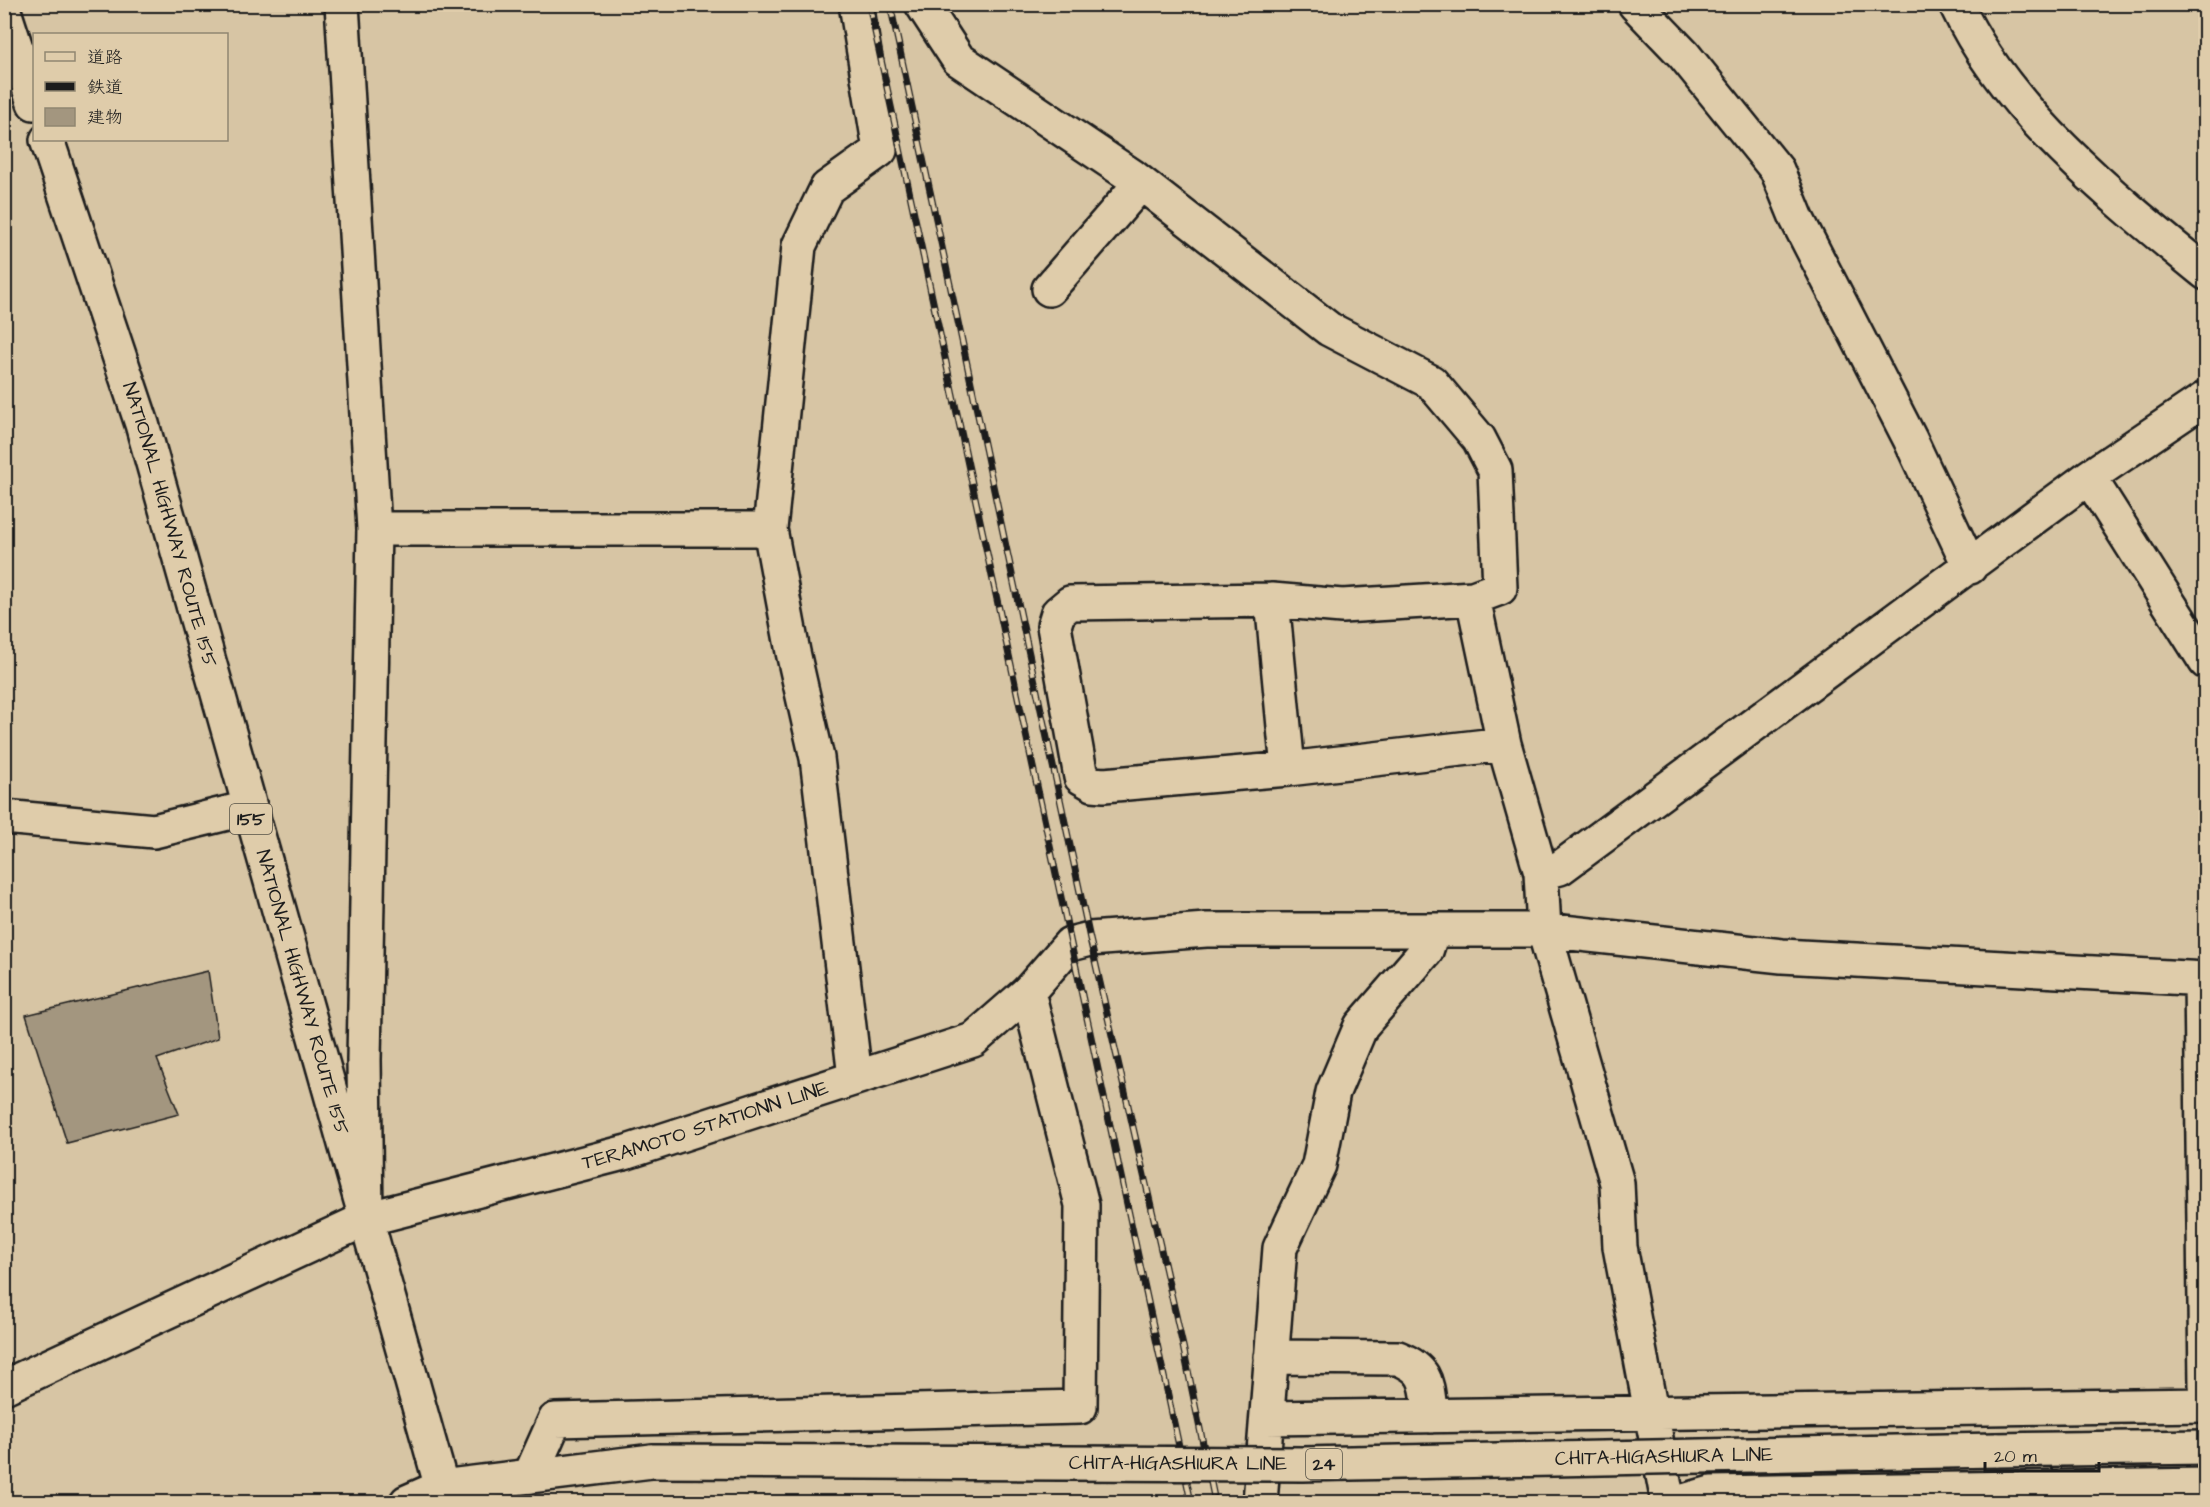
<svg xmlns="http://www.w3.org/2000/svg" width="2210" height="1507" font-family="'Architects Daughter','Klee One',sans-serif">
<style>
.building{fill:#a3967f;stroke:#1c1c1c;stroke-width:1.5}
.lines{fill:none;stroke-linecap:round;stroke-linejoin:round}
.street-casing{stroke:#1c1c1c;stroke-width:38}
.secondary-casing{stroke:#1c1c1c;stroke-width:38}
.primary-casing{stroke:#1c1c1c;stroke-width:38}
.highway-casing{stroke:#1c1c1c;stroke-width:38}
.street{stroke:#dfccaa;stroke-width:33}
.secondary{stroke:#dfccaa;stroke-width:33}
.primary{stroke:#dfccaa;stroke-width:33}
.highway{stroke:#dfccaa;stroke-width:33}
.rail-casing{stroke:#1c1c1c;stroke-width:7}
.rail{stroke:#dfccaa;stroke-width:4.5;stroke-dasharray:14;stroke-linecap:butt}
.primary-bridge-casing{stroke:#1c1c1c;stroke-width:38;stroke-linecap:butt}
.primary-bridge{stroke:#dfccaa;stroke-width:33}
.labels{text-anchor:middle;dominant-baseline:central;stroke-width:6;stroke-linejoin:round;paint-order:stroke}
.shield{fill:#dfccaa;stroke:#565147;stroke-width:1.5}
.shield-label{font-size:18px;font-weight:bold;fill:#1c1c1c}
.street-label{font-size:20px;fill:#1c1c1c;stroke:#dfccaa}
</style>
<rect width="100%" height="100%" fill="#d7c5a4"/>
<filter id="ink" filterUnits="userSpaceOnUse"><feTurbulence type="fractalNoise" baseFrequency=".0167" numOctaves="2"/><feDisplacementMap in="SourceGraphic" scale="12" xChannelSelector="R" yChannelSelector="G"/><feConvolveMatrix kernelMatrix="1 2 1 2 8 2 1 2 1" color-interpolation-filters="sRGB"/></filter>
<g filter="url(#ink)">
<path class="building" d="M 208,971 L 218,1038 L 157,1059 L 179,1114 L 67,1143 L 26,1015 Z"/>
<g class="lines">
<defs>
<path id="street" d="M 922,4 L 958,59 L 1132,176 L 1329,329 L 1431,382 L 1479,439 L 1495,470 L 1500,588 L 1473,598 L 1504,744 L 1541,873 L 1544,930 L 1617,1183 L 1620,1247 L 1668,1502
M 1635,4 L 1684,55 L 1777,170 L 1797,219 L 1910,439 L 1970,567
M 1956,4 C 2006,112 2116,200 2206,273
M 1049,289 L 1141,183
M 2089,477 L 2206,662
M 374,529 L 770,529
M 1473,598 L 1342,606 L 1272,600 L 1070,603 L 1058,613 L 1054,626 L 1081,777 L 1093,784 L 1104,785 L 1288,769 L 1504,744
M 1272,600 L 1288,769
M 4,817 L 154,831 L 248,808
M 1541,873 L 1560,868 L 2089,477 L 2206,398
M 2201,979 L 2206,1385
M 855,1077 L 817,758 L 793,652 L 770,529 L 799,246 L 827,188 L 880,150 L 856,4
M 1271,1357 L 1398,1358 C 1430,1371 1426,1385 1431,1416
M 4,1387 L 366,1219 L 364,1060 L 374,529 L 342,4
M 1267,1418 L 2206,1405
M 530,1476 L 555,1420 L 1080,1407 L 1082,1205 L 1028,992 L 1070,944 L 1090,939 L 1206,930 L 1544,930 L 1782,956 L 2206,979
M 1260,1502 L 1280,1248 L 1319,1165 L 1333,1092 L 1361,1026 L 1426,951 L 1433,930
M 1680,1502 L 1711,1493 L 2206,1485"/>
<g id="secondary">
<path id="s1" d="M 366,1219 L 627,1152 L 973,1040 L 1028,992"/>
<path d="M 407,1502 L 441,1487"/>
</g>
<path id="primary" d="M 1996,1450 L 2206,1447
M 441,1487 L 652,1461"/>
<g id="highway">
<path d="M 4,11 L 34,103"/>
<path id="s2" d="M 47,140 L 142,424 L 446,1502"/>
</g>
</defs>
<use href="#street" class="street-casing"/>
<use href="#secondary" class="secondary-casing"/>
<use href="#primary" class="primary-casing"/>
<use href="#highway" class="highway-casing"/>
<use href="#street" class="street"/>
<use href="#secondary" class="secondary"/>
<use href="#primary" class="primary"/>
<use href="#highway" class="highway"/>
<defs>
<path id="rail" d="M 869,4 L 1191,1502
M 890,4 L 1090,939 L 1183,1346 L 1215,1502"/>
</defs>
<use href="#rail" class="rail-casing"/>
<use href="#rail" class="rail"/>
<defs>
<g id="primary-bridge">
<path id="s3" d="M 652,1461 L 1303,1464 L 1996,1450"/>
</g>
</defs>
<use href="#primary-bridge" class="primary-bridge-casing"/>
<use href="#primary-bridge" class="primary-bridge"/>
</g>
</g>
<g class="labels">
<g class="shield">
<rect x="230" y="804" width="42" height="30" rx="4.5"/>
<rect x="1306" y="1449" width="36" height="30" rx="4.5"/>
</g>
<g class="shield-label">
<text x="251" y="819">155</text>
<text x="1324" y="1464">24</text>
</g>
<g class="street-label">
<text stroke="none"><textPath href="#s2" startOffset="404">NATIONAL HIGHWAY ROUTE 155</textPath></text>
<text stroke="none"><textPath href="#s2" startOffset="890">NATIONAL HIGHWAY ROUTE 155</textPath></text>
<text stroke="none"><textPath href="#s1" startOffset="352">TERAMOTO STATIONN LINE</textPath></text>
<text stroke="none"><textPath href="#s3" startOffset="1012">CHITA-HIGASHIURA LINE</textPath></text>
<text stroke="none"><textPath href="#s3" startOffset="526">CHITA-HIGASHIURA LINE</textPath></text>
</g>
</g>
<rect width="2210" height="1507" fill="none" stroke="#dfccaa" stroke-width="24"/>
<rect x="12" y="12" width="2186" height="1483" fill="none" stroke="#1c1c1c" stroke-width="2" filter="url(#ink)"/>
<rect x="33" y="33" width="195" height="108" fill="#dfccaa" stroke="#918671" stroke-width="1.5"/>
<rect x="45" y="52" width="30" height="9" fill="#dfccaa" stroke="#918671" stroke-width="1.5"/>
<text x="87" y="63" font-size="18" fill="#1c1c1c">道路</text>
<rect x="45" y="82" width="30" height="9" fill="#1c1c1c" stroke="#918671" stroke-width="1.5"/>
<text x="87" y="93" font-size="18" fill="#1c1c1c">鉄道</text>
<rect x="45" y="108" width="30" height="18" fill="#a3967f" stroke="#918671" stroke-width="1.5"/>
<text x="87" y="123" font-size="18" fill="#1c1c1c">建物</text>
<path d="M1985 1462v9h114v-9" fill="none" stroke="#1c1c1c" stroke-width="3"/>
<text x="1994" y="1462" font-size="18" fill="#1c1c1c" stroke="#dfccaa" stroke-width="4.5" paint-order="stroke">20 m</text>
</svg>
